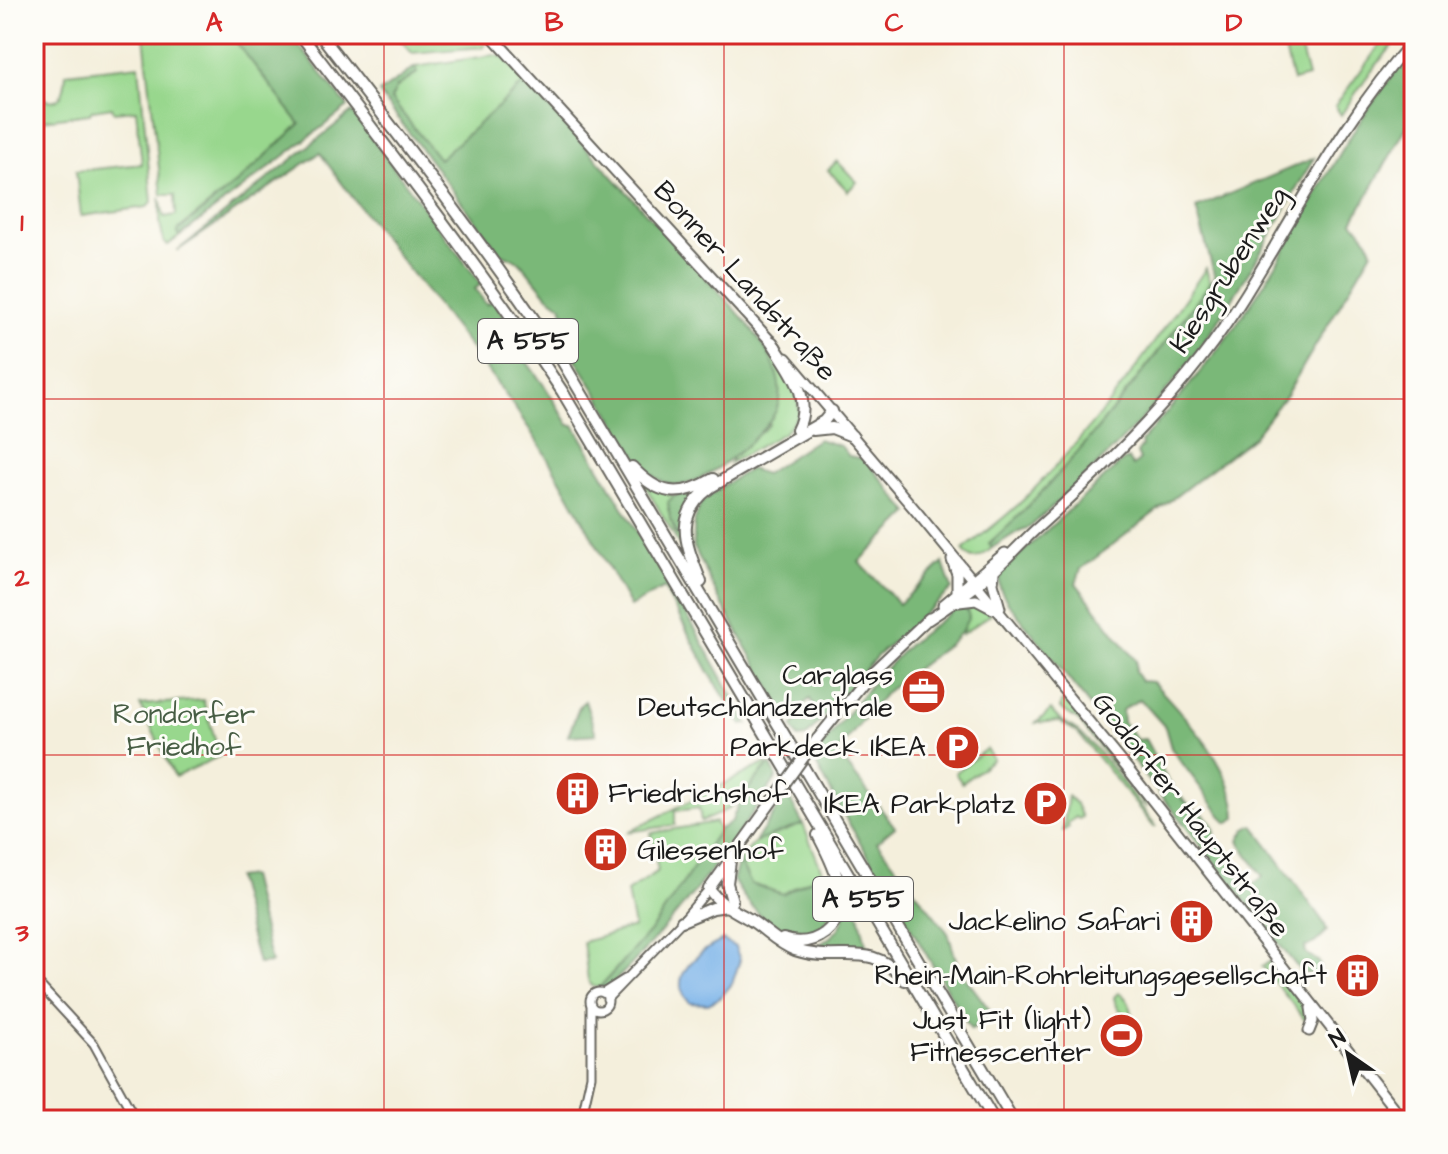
<svg xmlns="http://www.w3.org/2000/svg" width="1448" height="1154" font-family="'Architects Daughter',sans-serif">
<style>
.green{fill:#98d78d;stroke:#5a7a54;stroke-width:2}
.forest{fill:#7ab878;stroke:#4b6a4a;stroke-width:2}
.water{fill:#79b2e9;stroke:#4a6782;stroke-width:2}
.lines{fill:none;stroke-linecap:round;stroke-linejoin:round}
.minor-casing{stroke:#68665f;stroke-width:11}
.major-casing{stroke:#68665f;stroke-width:13}
.highway-casing{stroke:#68665f;stroke-width:14}
.minor{stroke:#fff;stroke-width:7}
.major{stroke:#fff;stroke-width:9}
.highway{stroke:#fff;stroke-width:10}
.major-bridge-casing{stroke:#68665f;stroke-width:13;stroke-linecap:butt}
.major-bridge{stroke:#fff;stroke-width:9}
.grid{fill:none;stroke:#d62828;stroke-width:2;stroke-opacity:0.55}
.labels{text-anchor:middle;dominant-baseline:central;stroke-width:6;stroke-linejoin:round;paint-order:stroke}
.shield{fill:#fdfcf7;stroke:#605f5e;stroke-width:2}
.shield-label{font-size:26px;font-weight:bold;fill:#1c1c1c}
.street-label{font-size:28px;fill:#1c1c1c;stroke:#fdfcf7}
.poi-label{font-size:28px;fill:#1c1c1c;stroke:#fdfcf7;text-anchor:end}
.park-label{font-size:28px;fill:#475d44;stroke:#fdfcf7}
.neatline{fill:none;stroke:#d62828;stroke-width:3}
.grid-label{font-size:26px;text-anchor:middle;font-weight:bold;fill:#d62828}
</style>
<rect width="100%" height="100%" fill="#fdfcf7"/>
<filter id="ink" filterUnits="userSpaceOnUse"><feTurbulence type="fractalNoise" baseFrequency=".0125" numOctaves="2"/><feDisplacementMap in="SourceGraphic" scale="16" xChannelSelector="R" yChannelSelector="G"/><feConvolveMatrix kernelMatrix="1 2 1 2 8 2 1 2 1" color-interpolation-filters="sRGB"/></filter>
<filter id="wash" filterUnits="userSpaceOnUse"><feTurbulence type="fractalNoise" baseFrequency=".006" numOctaves="4" result="noise"/><feDisplacementMap in="SourceGraphic" scale="32" xChannelSelector="R" yChannelSelector="G"/><feGaussianBlur stdDeviation="1.8" result="paint"/><feColorMatrix in="noise" values="0 0 0 0 0 0 0 0 0 0 0 0 0 0 0 0 0 1.4 0 .05"/><feComposite in="paint" operator="in"/></filter>
<g filter="url(#wash)">
<rect width="100%" height="100%" fill="#f4efdc"/>
<path class="green" d="M 154,34 L 230,34 L 300,124 L 240,180 L 179,229 L 180,236 L 168,245 L 164,243 L 160,224 L 160,198 L 164,217 L 176,215 L 175,195 L 162,195 L 144,36 Z
M 395,34 L 481,34 L 487,40 L 484,47 L 412,53 Z
M 1388,34 L 1402,34 L 1366,78 L 1341,115 L 1335,106 Z
M 1298,39 L 1308,77 L 1293,81 L 1283,43 Z
M 493,55 L 503,57 L 526,82 L 439,160 L 391,99 C 395,86 405,79 417,73 L 415,67 Z
M 139,65 L 152,202 L 147,207 L 81,216 L 76,171 L 142,164 L 136,110 L 114,112 L 112,107 L 93,110 L 89,114 L 34,121 L 34,81 L 38,96 C 62,109 65,91 66,73 Z
M 837,161 L 857,182 L 848,191 L 828,170 Z
M 1206,268 L 1210,283 C 1139,376 1076,465 989,543 L 992,548 C 982,557 971,564 963,550 C 988,530 1015,510 1037,486 C 1101,420 1154,344 1206,268 Z
M 766,345 C 785,369 798,382 799,414 L 785,432 L 730,463 L 734,455 L 769,425 L 774,367 Z
M 641,479 L 674,496 L 668,509 L 675,532 L 678,536 L 682,535 L 684,512 L 692,500 L 687,511 L 693,568 Z
M 968,602 L 985,608 L 990,615 L 962,634 L 966,614 L 960,605 Z
M 203,700 L 220,756 L 175,777 L 140,705 Z
M 1066,701 L 1141,793 L 1147,808 L 1079,721 L 1060,708 L 1061,702 Z
M 1051,710 C 1058,722 1071,724 1080,733 C 1108,759 1132,796 1156,826 L 1154,827 L 1078,733 L 1059,721 L 1036,723 Z
M 986,749 L 993,759 L 962,783 L 955,773 Z
M 766,763 L 767,767 C 742,794 738,810 701,821 L 699,808 L 675,811 L 675,825 L 628,832 Z
M 1068,796 L 1076,804 L 1082,817 L 1079,819 L 1076,817 L 1067,824 L 1069,827 L 1063,831 Z
M 715,822 L 719,830 L 651,930 L 599,988 L 592,986 L 588,980 L 583,942 L 634,927 L 627,892 L 658,871 L 651,833 Z
M 803,824 L 824,876 L 810,879 L 783,894 L 751,884 L 739,861 L 755,842 Z
M 1269,961 L 1305,1010 L 1309,1019 L 1305,1020 L 1262,966 Z
M 1118,993 C 1127,996 1133,1008 1132,1018 C 1123,1015 1115,1007 1114,997 Z"/>
<path class="forest" d="M 230,34 L 290,34 L 348,107 L 180,236 L 177,233 L 179,230 L 240,180 L 300,124 Z
M 1414,50 L 1414,114 L 1353,221 L 1369,241 L 1372,251 L 1286,395 L 1253,437 L 1081,569 L 1076,583 L 1136,661 L 1135,672 L 1141,681 L 1153,682 C 1186,718 1235,767 1236,818 L 1227,823 L 1171,748 L 1165,727 L 1140,699 L 1122,710 L 1123,722 L 1137,740 L 1145,739 C 1157,760 1169,789 1189,805 C 1202,815 1216,818 1215,838 L 1253,884 L 1263,877 L 1239,841 L 1245,830 L 1253,825 L 1324,923 L 1327,930 C 1321,938 1313,946 1305,947 L 1306,953 L 1319,962 L 1320,969 L 1316,973 L 1302,973 L 1009,604 C 1001,592 995,584 1003,570 L 1123,461 L 1128,459 L 1133,466 L 1140,460 L 1137,453 L 1142,446 L 1141,442 C 1191,385 1239,327 1278,261 C 1321,189 1357,113 1414,50 Z
M 415,67 L 417,73 L 397,87 L 391,99 L 439,159 L 526,82 C 581,142 636,202 691,262 C 716,289 761,332 774,366 C 779,379 782,394 777,408 C 769,432 706,484 680,485 C 665,486 652,476 643,466 L 563,339 L 560,322 L 565,317 L 561,305 L 547,295 L 520,262 L 500,253 L 379,93 Z
M 352,112 L 481,284 L 475,289 L 486,304 L 494,301 L 529,353 L 530,359 L 527,362 L 546,388 L 569,425 L 574,425 L 697,632 L 748,724 L 742,725 L 710,674 L 664,588 L 630,607 C 594,541 560,473 517,411 C 455,322 382,242 320,153 L 177,251 Z
M 1314,158 C 1275,226 1238,297 1190,361 C 1144,423 1087,476 1030,527 L 1019,531 L 992,548 L 989,544 C 1076,465 1144,371 1215,277 L 1196,208 Z
M 818,439 L 841,446 L 849,456 L 865,459 L 909,513 L 859,562 L 899,604 L 943,563 L 952,589 L 877,656 L 806,737 L 798,738 L 792,727 L 813,704 L 810,699 L 793,713 L 782,709 L 719,599 L 694,547 L 694,522 L 701,503 L 724,485 L 750,469 L 765,474 Z
M 706,487 C 689,503 684,513 682,536 L 678,535 L 670,520 L 668,502 L 674,496 Z
M 960,605 L 966,607 L 969,617 L 961,632 L 950,643 L 886,692 L 837,752 L 895,827 L 877,842 L 948,933 L 959,969 L 992,1013 L 971,1030 L 841,810 L 813,758 L 866,690 L 908,645 Z
M 585,701 L 596,734 L 568,736 L 580,705 Z
M 770,764 L 777,777 C 726,853 674,924 608,988 L 599,988 L 651,930 L 719,830 L 732,821 C 739,798 753,782 770,764 Z
M 787,794 L 803,824 L 755,842 Z
M 739,861 L 751,884 L 783,894 L 811,879 L 830,875 C 832,883 837,892 835,899 C 832,922 809,943 786,932 C 763,922 745,901 733,880 Z
M 250,876 L 271,963 L 258,964 L 236,878 Z
M 845,885 L 859,914 L 867,948 L 812,949 C 845,931 847,921 845,885 Z"/>
<path class="water" d="M 723,940 L 735,947 L 740,960 L 732,984 L 720,998 L 708,1004 L 690,1003 C 664,977 700,951 723,940 Z"/>
</g>
<g filter="url(#ink)">
<g class="lines">
<defs>
<path id="minor" d="M 34,979 L 94,1044 L 136,1120
M590 1001a9 9 0 1 1 18 0a9 9 0 1 1-18 0Z
M 603,993 L 625,979
M 607,999 L 682,921 L 709,889
M 581,1120 L 591,1076 L 591,1005"/>
<path id="major" d="M 490,34 L 776,347
M 786,358 L 916,511 L 1127,768 L 1403,1120
M 952,560 L 957,574 L 957,591
M 994,572 L 993,583 L 1000,608
M 959,602 L 976,600 L 993,609
M 943,605 L 1005,553
M 928,620 C 948,607 968,593 987,577 C 1003,563 1018,546 1034,531 C 1112,461 1188,387 1244,297 C 1299,209 1344,117 1414,40
M 817,739 L 868,676 L 929,618
M 709,889 L 773,800
M 1309,1031 L 1313,1021 L 1311,1008"/>
<path id="highway" d="M 300,34 C 390,151 480,268 562,391 L 994,1120
M 320,34 C 403,141 486,247 561,359 L 1013,1120
M 772,342 C 789,370 814,397 797,430
M 813,430 L 832,428 L 852,436
M 632,467 C 658,495 679,499 713,479
M 701,582 C 686,544 672,516 711,487 L 824,421 L 832,411
M 730,861 L 727,883 L 732,901
M 709,889 C 719,904 734,910 749,919 C 765,929 777,943 795,950 C 839,965 869,938 905,980
M 682,921 L 713,908 L 727,906
M 783,939 C 798,944 812,943 825,933 C 857,907 833,864 818,835"/>
</defs>
<use href="#minor" class="minor-casing"/>
<use href="#major" class="major-casing"/>
<use href="#highway" class="highway-casing"/>
<use href="#minor" class="minor"/>
<use href="#major" class="major"/>
<use href="#highway" class="highway"/>
<defs>
<path id="major-bridge" d="M 773,800 L 817,739"/>
</defs>
<use href="#major-bridge" class="major-bridge-casing"/>
<use href="#major-bridge" class="major-bridge"/>
</g>
</g>
<path class="grid" d="M 384,34 L 384,1120M 724,34 L 724,1120M 1064,34 L 1064,1120M 34,399 L 1414,399M 34,755 L 1414,755"/>
<defs>
<symbol id="office-disc" viewBox="-11 -11 22 22"><circle r="9.5" fill="#c8321e" stroke="#fdfcf7"/><path d="M-6-3h4V-5.5h4V-3h4V5H-6ZM-1-4.5V-3h2v-1.5ZM-6 0V1H6V0Z" fill="#fff"/></symbol>
<symbol id="parking-disc" viewBox="-11 -11 22 22"><circle r="9.5" fill="#c8321e" stroke="#fdfcf7"/><path d="M-3.5-5.5H1a3.5 3.5 0 0 1 0 7H-1V5.5H-3.5ZM-1-3.4V-.6H.8a1.4 1.4 0 0 0 0-2.8Z" fill="#fff"/></symbol>
<symbol id="building-disc" viewBox="-11 -11 22 22"><circle r="9.5" fill="#c8321e" stroke="#fdfcf7"/><path d="M-4-6H4V6H1V3H-1V6H-4ZM-2.5-4.3h1.7v1.8h-1.7ZM.8-4.3h1.7v1.8H.8ZM-2.5-1h1.7V.8h-1.7ZM.8-1h1.7V.8H.8Z" fill="#fff"/></symbol>
<symbol id="stadium-disc" viewBox="-11 -11 22 22"><circle r="9.5" fill="#c8321e" stroke="#fdfcf7"/><path d="M0-5a6.5 5 0 1 0 0 10a6.5 5 0 1 0 0-10ZM-3.5-1.8h7v3.6h-7Z" fill="#fff"/></symbol>
</defs>
<g fill-rule="evenodd">
<use href="#office-disc" x="898" y="666" width="51" height="51"/>
<use href="#parking-disc" x="932" y="722" width="51" height="51"/>
<use href="#building-disc" x="552" y="768" width="51" height="51"/>
<use href="#parking-disc" x="1020" y="778" width="51" height="51"/>
<use href="#building-disc" x="580" y="824" width="51" height="51"/>
<use href="#building-disc" x="1166" y="896" width="51" height="51"/>
<use href="#building-disc" x="1332" y="950" width="51" height="51"/>
<use href="#stadium-disc" x="1096" y="1010" width="51" height="51"/>
</g>
<g class="labels">
<g class="shield">
<rect x="478" y="319" width="100" height="44" rx="6"/>
<rect x="813" y="877" width="100" height="44" rx="6"/>
</g>
<g class="shield-label">
<text x="528" y="341">A 555</text>
<text x="863" y="899">A 555</text>
</g>
<g class="street-label">
<text transform="translate(1229 270) rotate(-57)">Kiesgrubenweg</text>
<text transform="translate(745 281) rotate(48)">Bonner Landstraße</text>
<text transform="translate(1191 815) rotate(52)">Godorfer Hauptstraße</text>
</g>
<g class="poi-label">
<text x="893" y="675">Carglass<tspan x="893" dy="32">Deutschlandzentrale</tspan></text>
<text x="926" y="747">Parkdeck IKEA</text>
<text x="608" y="793" text-anchor="start">Friedrichshof</text>
<text x="1015" y="804">IKEA Parkplatz</text>
<text x="637" y="850" text-anchor="start">Gilessenhof</text>
<text x="1160" y="921">Jackelino Safari</text>
<text x="1327" y="975">Rhein-Main-Rohrleitungsgesellschaft</text>
<text x="1091" y="1020">Just Fit (light)<tspan x="1091" dy="32">Fitnesscenter</tspan></text>
</g>
<g class="park-label">
<text x="184" y="714">Rondorfer<tspan x="184" dy="32">Friedhof</tspan></text>
</g>
</g>
<rect width="1448" height="1154" fill="none" stroke="#fdfcf7" stroke-width="88"/>
<g transform="translate(1348 1054) rotate(326)" stroke="#fdfcf7" stroke-width="6" paint-order="stroke">
<path d="M0-6L14 30L0 20L-14 30Z" fill="#1c1c1c"/>
<text y="-12" font-size="22" font-weight="bold" text-anchor="middle" fill="#1c1c1c">N</text>
</g>
<rect x="44" y="44" width="1360" height="1066" class="neatline"/>
<g class="grid-label">
<text x="214" y="31">A</text>
<text x="554" y="31">B</text>
<text x="894" y="31">C</text>
<text x="1234" y="31">D</text>
<text x="22" y="231">1</text>
<text x="22" y="586">2</text>
<text x="22" y="941">3</text>
</g>
</svg>
